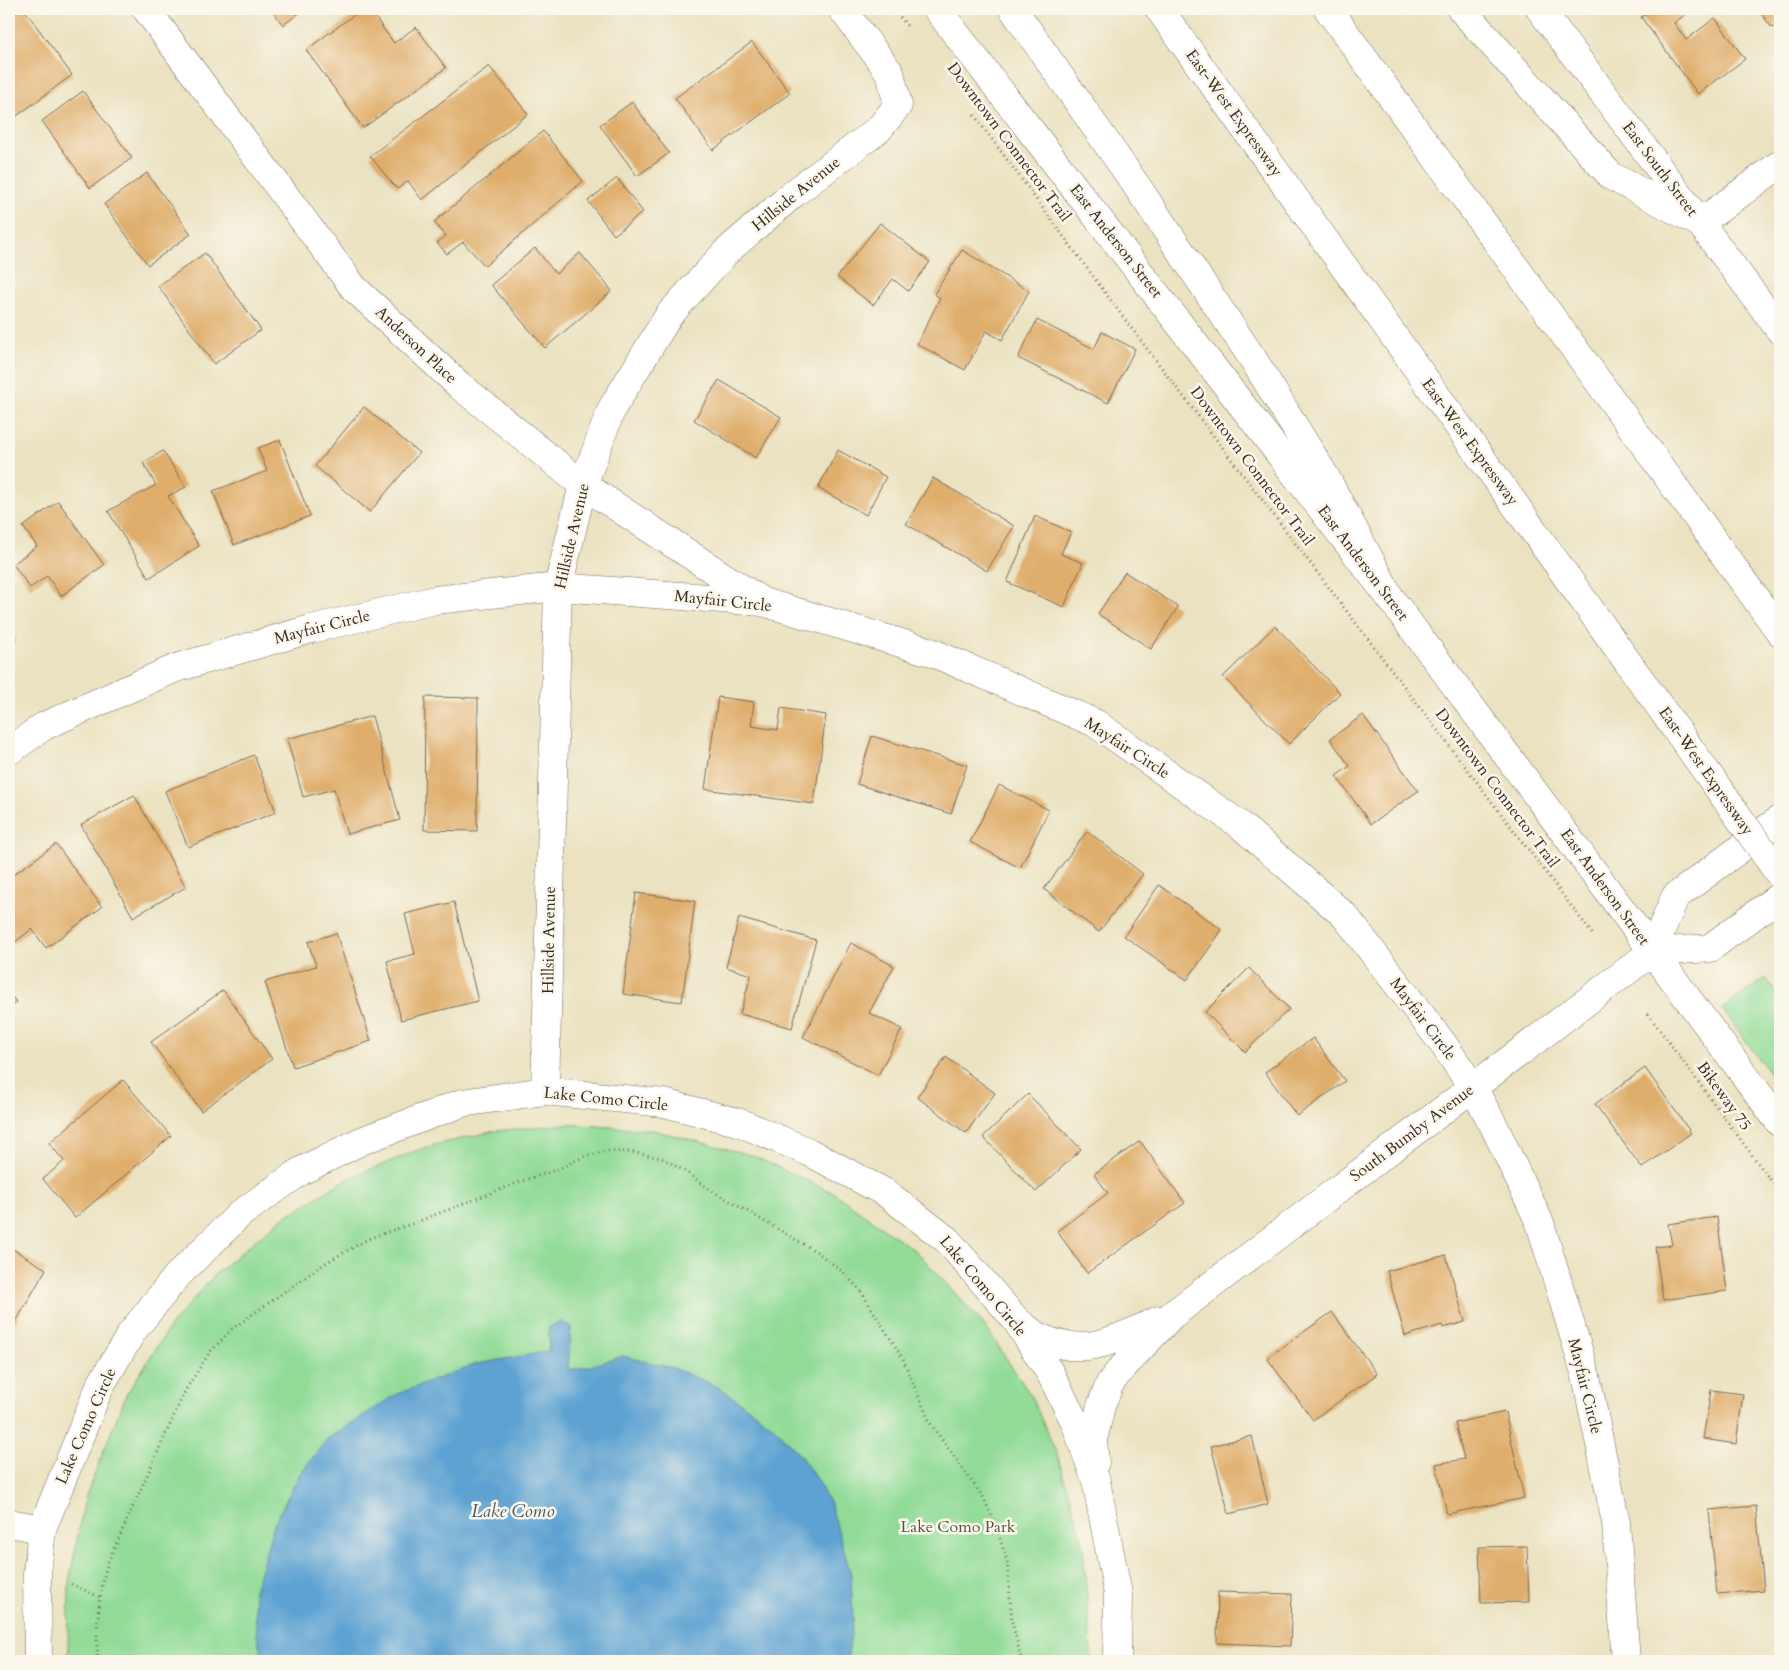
<svg xmlns="http://www.w3.org/2000/svg" width="1789" height="1670" font-family="Cardo,serif">
<style>
.green{fill:#91db97;stroke:#66825a}
.water{fill:#5da2d2;stroke:#4c6678}
.building{fill:#dfae6c}
.lines{fill:none;stroke-linecap:round;stroke-linejoin:round}
.street-casing{stroke:#786a57;stroke-width:29}
.secondary-casing{stroke:#786a57;stroke-width:29}
.highway-casing{stroke:#786a57;stroke-width:29}
.path{stroke:#786a57;stroke-width:3;stroke-dasharray:1 4;stroke-linecap:butt}
.street{stroke:#fff;stroke-width:28}
.secondary{stroke:#fff;stroke-width:28}
.highway{stroke:#fff;stroke-width:28}
.highway-bridge-casing{stroke:#786a57;stroke-width:29;stroke-linecap:butt}
.highway-bridge{stroke:#fff;stroke-width:28}
.labels{text-anchor:middle;dominant-baseline:central;stroke-width:5;stroke-linejoin:round;paint-order:stroke}
.street-label{font-size:16px;fill:#3b2a1e;stroke:#fbf7ec}
.park-label{font-size:16px;fill:#50563c;stroke:#fbf7ec}
.water-label{font-size:18px;font-style:italic;fill:#495a66;stroke:#fbf7ec}
</style>
<rect width="100%" height="100%" fill="#fbf7ec"/>
<filter id="ink" filterUnits="userSpaceOnUse"><feTurbulence type="fractalNoise" baseFrequency=".02" numOctaves="2"/><feDisplacementMap in="SourceGraphic" scale="10" xChannelSelector="R" yChannelSelector="G"/><feConvolveMatrix kernelMatrix="1 2 1 2 8 2 1 2 1" color-interpolation-filters="sRGB"/></filter>
<filter id="wash" filterUnits="userSpaceOnUse"><feTurbulence type="fractalNoise" baseFrequency=".0096" numOctaves="4" result="noise"/><feDisplacementMap in="SourceGraphic" scale="20" xChannelSelector="R" yChannelSelector="G"/><feGaussianBlur stdDeviation="1.12" result="paint"/><feColorMatrix in="noise" values="0 0 0 0 0 0 0 0 0 0 0 0 0 0 0 0 0 1.4 0 .05"/><feComposite in="paint" operator="in"/></filter>
<g filter="url(#wash)">
<rect width="100%" height="100%" fill="#eae2c0"/>
<path class="green" d="M 1766,978 L 1780,998 L 1780,1087 L 1722,1009 Z
M 567,1124 L 653,1130 L 751,1155 L 834,1193 L 917,1252 L 985,1326 L 1031,1396 L 1057,1454 L 1082,1537 L 1092,1661 L 847,1661 L 853,1619 L 831,1506 L 815,1477 L 799,1454 L 772,1425 L 720,1388 L 673,1368 L 587,1367 L 568,1370 L 571,1327 L 549,1327 L 549,1351 L 473,1365 L 275,1522 L 254,1591 L 257,1635 L 263,1661 L 68,1661 L 69,1582 L 85,1498 L 126,1395 L 171,1325 L 216,1273 L 281,1219 L 347,1179 L 426,1147 L 495,1131 Z"/>
<path class="water" d="M 560,1321 L 571,1327 L 568,1370 L 587,1367 L 623,1356 L 673,1368 L 720,1388 L 772,1425 L 799,1454 L 815,1477 L 831,1506 L 851,1574 L 853,1619 L 847,1661 L 263,1661 L 257,1635 L 254,1591 L 275,1522 L 299,1475 L 327,1439 L 395,1395 L 473,1365 L 549,1351 L 549,1327 Z"/>
<g id="blocks">
<path class="building" d="M 21,9 L 24,9 L 72,75 L 10,121 L 9,118 L 9,18 Z
M 271,9 L 305,9 L 283,25 Z
M 362,9 L 369,9 L 394,43 L 416,27 L 446,68 L 363,128 L 306,50 Z
M 1652,9 L 1693,9 L 1674,23 L 1686,40 L 1715,18 L 1745,59 L 1698,94 L 1641,17 Z
M 1758,9 L 1780,9 L 1780,21 L 1772,28 Z
M 752,42 L 790,93 L 713,150 L 675,98 Z
M 489,66 L 528,114 L 422,200 L 408,181 L 397,189 L 370,156 Z
M 83,91 L 132,158 L 90,188 L 42,121 Z
M 632,102 L 669,153 L 637,176 L 600,125 Z
M 543,131 L 583,181 L 485,266 L 463,242 L 447,254 L 437,243 L 446,236 L 434,222 Z
M 147,173 L 191,234 L 148,265 L 104,204 Z
M 617,178 L 643,212 L 614,235 L 588,201 Z
M 880,223 L 930,262 L 908,291 L 893,279 L 873,305 L 837,277 Z
M 535,248 L 556,274 L 580,253 L 612,291 L 545,348 L 491,285 Z
M 962,250 L 1029,291 L 1002,340 L 986,331 L 965,370 L 917,344 L 940,298 L 934,294 Z
M 205,253 L 261,330 L 214,364 L 158,286 Z
M 1037,320 L 1094,349 L 1102,332 L 1135,349 L 1108,403 L 1018,358 Z
M 719,380 L 781,417 L 756,458 L 694,420 Z
M 364,407 L 419,453 L 370,512 L 315,466 Z
M 280,440 L 310,516 L 234,545 L 213,491 L 267,471 L 258,448 Z
M 838,450 L 886,477 L 866,515 L 818,488 Z
M 163,451 L 186,487 L 168,496 L 199,546 L 149,578 L 108,511 L 156,485 L 143,463 Z
M 933,478 L 1014,526 L 987,571 L 906,524 Z
M 58,501 L 104,565 L 61,596 L 47,576 L 30,588 L 13,564 L 37,546 L 23,527 Z
M 1035,516 L 1071,532 L 1061,554 L 1083,563 L 1064,607 L 1007,582 Z
M 1125,572 L 1178,607 L 1151,649 L 1098,614 Z
M 1275,626 L 1340,693 L 1289,744 L 1223,677 Z
M 9,630 L 16,640 L 9,645 Z
M 425,697 L 478,698 L 477,831 L 424,830 Z
M 718,697 L 754,702 L 751,726 L 778,730 L 781,708 L 826,715 L 814,804 L 705,789 Z
M 1363,715 L 1418,791 L 1371,824 L 1336,776 L 1350,766 L 1330,739 Z
M 372,716 L 400,820 L 347,834 L 334,789 L 303,797 L 287,739 Z
M 872,736 L 967,765 L 951,814 L 857,784 Z
M 254,755 L 276,812 L 188,847 L 165,791 Z
M 999,785 L 1049,810 L 1020,868 L 970,842 Z
M 134,795 L 186,887 L 133,917 L 81,825 Z
M 1087,831 L 1143,874 L 1099,932 L 1044,889 Z
M 56,844 L 102,907 L 46,948 L 32,929 L 10,946 L 9,878 Z
M 1159,885 L 1222,930 L 1187,980 L 1124,936 Z
M 636,893 L 695,901 L 682,1002 L 623,994 Z
M 454,902 L 478,1001 L 401,1020 L 387,961 L 415,954 L 405,914 Z
M 739,918 L 816,940 L 792,1028 L 740,1014 L 751,975 L 726,967 Z
M 336,933 L 371,1041 L 293,1067 L 265,982 L 316,966 L 308,942 Z
M 851,943 L 894,966 L 869,1013 L 902,1029 L 878,1075 L 803,1037 Z
M 1249,968 L 1289,1009 L 1245,1052 L 1205,1012 Z
M 223,990 L 272,1059 L 201,1111 L 151,1042 Z
M 9,993 L 16,1002 L 9,1008 Z
M 1313,1038 L 1345,1081 L 1297,1116 L 1265,1072 Z
M 946,1057 L 995,1093 L 966,1133 L 917,1097 Z
M 1645,1068 L 1691,1133 L 1642,1168 L 1595,1104 Z
M 123,1080 L 171,1136 L 75,1218 L 43,1179 L 64,1161 L 49,1143 Z
M 1028,1094 L 1081,1149 L 1036,1192 L 983,1137 Z
M 1140,1141 L 1185,1203 L 1087,1273 L 1057,1231 L 1108,1193 L 1094,1174 Z
M 1717,1217 L 1727,1291 L 1663,1300 L 1655,1247 L 1672,1245 L 1668,1224 Z
M 9,1247 L 46,1269 L 9,1334 Z
M 1446,1255 L 1465,1322 L 1443,1328 L 1442,1325 L 1405,1336 L 1387,1271 Z
M 1332,1312 L 1377,1374 L 1313,1420 L 1267,1358 Z
M 1711,1390 L 1743,1394 L 1736,1444 L 1703,1439 Z
M 1505,1412 L 1524,1498 L 1447,1514 L 1436,1464 L 1464,1459 L 1455,1423 Z
M 1252,1436 L 1268,1504 L 1229,1514 L 1211,1446 Z
M 1756,1506 L 1764,1590 L 1717,1594 L 1709,1510 Z
M 1527,1546 L 1529,1602 L 1481,1603 L 1479,1547 Z
M 1218,1592 L 1292,1594 L 1290,1646 L 1217,1643 Z"/>
</g>
</g>
<g filter="url(#ink)">
<use href="#blocks" fill-opacity="0" stroke="#786a57" stroke-width="1"/>
<g class="lines">
<defs>
<path id="street" d="M 146,9 L 354,288 L 459,385 L 583,485 L 761,601
M 1700,223 L 1780,164
M 9,751 L 44,726 L 176,668 L 311,629 L 435,600 L 558,587 L 763,602 L 931,652 L 1095,723 L 1240,825 L 1345,916 L 1444,1045 L 1473,1088 L 1494,1126 L 1540,1223 L 1586,1376 L 1616,1523 L 1626,1661
M 545,1091 L 558,587 L 583,485 L 612,408 L 669,315 L 726,252 L 793,194 L 879,129 L 898,105 L 890,73 L 842,9
M 9,1523 L 42,1529"/>
<path id="secondary" d="M 937,9 L 1391,599 L 1780,1123
M 1540,9 L 1780,330
M 1652,952 L 1710,948 L 1780,896
M 1021,1324 C 1028,1329 1036,1336 1044,1339 C 1086,1358 1121,1337 1159,1320
M 1095,1462 L 1093,1440 L 1101,1406 L 1110,1383 L 1122,1368 L 1172,1315 L 1652,952 L 1675,897 L 1780,819
M 38,1661 L 37,1574 L 42,1529 L 100,1386 L 132,1332 L 177,1276 L 240,1214 L 301,1171 L 361,1141 L 462,1103 L 545,1091 L 664,1103 L 741,1123 L 809,1152 L 886,1193 L 947,1240 L 1016,1320 L 1050,1373 L 1075,1422 L 1096,1481 L 1118,1594 L 1117,1661"/>
<path id="highway" d="M 1013,9 L 1136,185 L 1253,359 L 1325,476 L 1391,599
M 1159,9 L 1678,732
M 1328,9 L 1780,632
M 1461,9 L 1611,176 L 1700,223"/>
</defs>
<use href="#street" class="street-casing"/>
<use href="#secondary" class="secondary-casing"/>
<use href="#highway" class="highway-casing"/>
<path class="path" d="M 894,9 L 907,26
M 974,115 L 1129,325 L 1594,936
M 1648,1014 L 1780,1193
M 71,1584 L 100,1597
M 98,1661 C 95,1629 99,1593 108,1562 L 186,1389 L 210,1352 L 233,1328 L 327,1262 L 370,1238 L 414,1223 L 522,1181 L 556,1170 L 585,1156 L 607,1151 L 630,1152 L 662,1158 L 686,1172 L 709,1189 L 817,1252 L 843,1272 L 860,1290 L 902,1357 L 930,1423 L 983,1497 L 996,1526 L 1007,1561 L 1012,1622 L 1022,1661"/>
<use href="#street" class="street"/>
<use href="#secondary" class="secondary"/>
<use href="#highway" class="highway"/>
<defs>
<path id="highway-bridge" d="M 1678,732 L 1780,875"/>
</defs>
<use href="#highway-bridge" class="highway-bridge-casing"/>
<use href="#highway-bridge" class="highway-bridge"/>
</g>
</g>
<g class="labels">
<g class="street-label">
<text transform="translate(1234 113) rotate(54)">East-West Expressway</text>
<text transform="translate(1009 142) rotate(53)">Downtown Connector Trail</text>
<text transform="translate(1660 169) rotate(53)">East South Street</text>
<text transform="translate(796 194) rotate(-39)">Hillside Avenue</text>
<text transform="translate(1116 241) rotate(52)">East Anderson Street</text>
<text transform="translate(416 345) rotate(43)">Anderson Place</text>
<text transform="translate(1470 442) rotate(54)">East-West Expressway</text>
<text transform="translate(1252 466) rotate(53)">Downtown Connector Trail</text>
<text transform="translate(572 536) rotate(-77)">Hillside Avenue</text>
<text transform="translate(1363 563) rotate(53)">East Anderson Street</text>
<text transform="translate(723 601) rotate(6)">Mayfair Circle</text>
<text transform="translate(322 627) rotate(-14)">Mayfair Circle</text>
<text transform="translate(1127 748) rotate(33)">Mayfair Circle</text>
<text transform="translate(1706 771) rotate(55)">East-West Expressway</text>
<text transform="translate(1497 788) rotate(53)">Downtown Connector Trail</text>
<text transform="translate(1605 887) rotate(54)">East Anderson Street</text>
<text transform="translate(549 940) rotate(-89)">Hillside Avenue</text>
<text transform="translate(1423 1019) rotate(53)">Mayfair Circle</text>
<text transform="translate(1724 1096) rotate(54)">Bikeway 75</text>
<text transform="translate(606 1099) rotate(6)">Lake Como Circle</text>
<text transform="translate(1412 1133) rotate(-37)">South Bumby Avenue</text>
<text transform="translate(983 1286) rotate(50)">Lake Como Circle</text>
<text transform="translate(1585 1386) rotate(76)">Mayfair Circle</text>
<text transform="translate(86 1426) rotate(-66)">Lake Como Circle</text>
</g>
<g class="park-label">
<text x="958" y="1527">Lake Como Park</text>
</g>
<g class="water-label">
<text x="513" y="1511">Lake Como</text>
</g>
</g>
<rect width="1789" height="1670" fill="none" stroke="#fbf7ec" stroke-width="30"/>
</svg>
